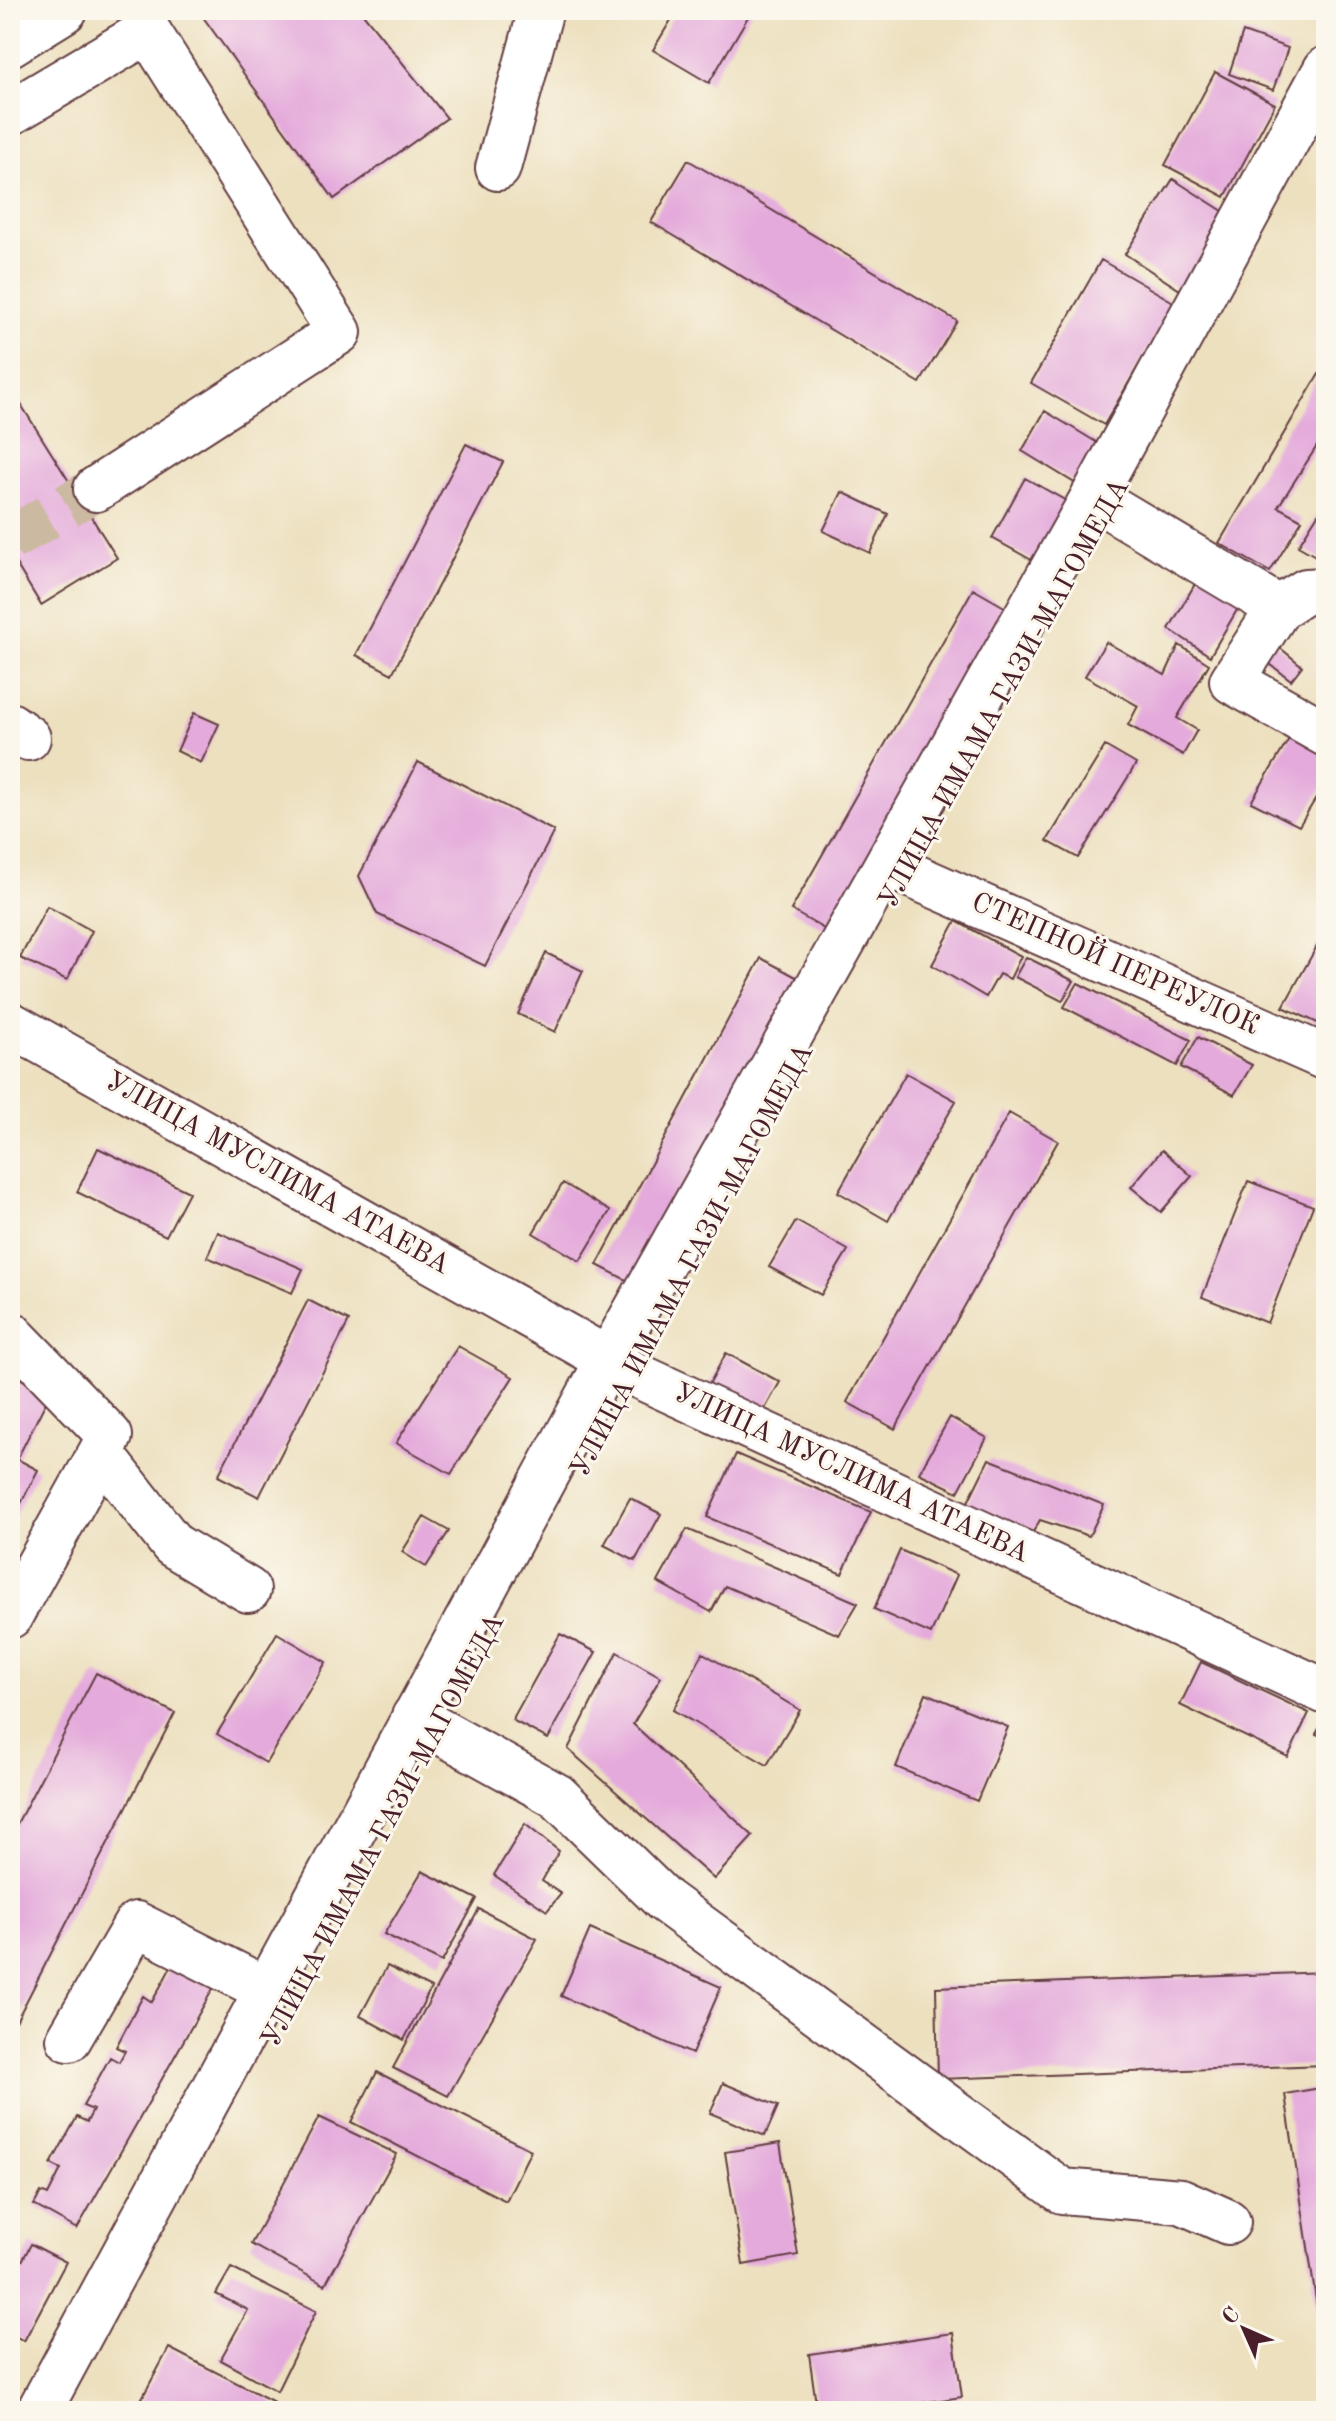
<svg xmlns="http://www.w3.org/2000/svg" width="1336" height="2421" font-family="'Old Standard TT',serif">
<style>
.building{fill:#e4aadb}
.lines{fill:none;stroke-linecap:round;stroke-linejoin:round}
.minor-tunnel{stroke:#ccb9a1;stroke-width:44;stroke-dasharray:44 22;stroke-linecap:butt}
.minor-casing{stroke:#623c41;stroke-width:48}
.major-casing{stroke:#623c41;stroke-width:48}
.minor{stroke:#fff;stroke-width:44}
.major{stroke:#fff;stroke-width:44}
.labels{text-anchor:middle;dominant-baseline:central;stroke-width:6;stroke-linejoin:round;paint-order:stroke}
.street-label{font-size:28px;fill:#4a1f2b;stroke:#fbf7ec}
</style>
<rect width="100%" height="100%" fill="#fbf7ec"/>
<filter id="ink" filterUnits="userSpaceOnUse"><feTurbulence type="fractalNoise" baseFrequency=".0125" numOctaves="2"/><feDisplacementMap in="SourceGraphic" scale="16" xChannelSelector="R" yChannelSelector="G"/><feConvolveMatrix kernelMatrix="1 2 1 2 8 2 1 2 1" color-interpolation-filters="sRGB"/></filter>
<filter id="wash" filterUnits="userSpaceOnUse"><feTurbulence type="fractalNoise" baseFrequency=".006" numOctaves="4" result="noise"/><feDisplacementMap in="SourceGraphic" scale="32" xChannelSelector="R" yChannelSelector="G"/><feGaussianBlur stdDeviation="1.8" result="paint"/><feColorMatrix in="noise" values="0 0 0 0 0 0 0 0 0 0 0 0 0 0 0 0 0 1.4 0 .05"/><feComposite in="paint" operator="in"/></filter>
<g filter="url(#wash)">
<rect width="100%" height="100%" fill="#ede0bf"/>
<g id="blocks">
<path class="building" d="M 198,10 L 360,10 L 447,118 L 334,199 Z
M 677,10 L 752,10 L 709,83 L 653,50 Z
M 1299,10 L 1326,10 L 1326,20 L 1323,24 Z
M 1243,32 L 1288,48 L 1273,90 L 1229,74 Z
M 1215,72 L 1275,104 L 1225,197 L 1165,165 Z
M 688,160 L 957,321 L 920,383 L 651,222 Z
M 1173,179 L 1229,215 L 1180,290 L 1125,254 Z
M 1101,260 L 1175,303 L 1104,425 L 1031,383 Z
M 1319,374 L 1326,377 L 1326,432 L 1278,507 L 1302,520 L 1270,572 L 1219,543 Z
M 10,387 L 117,558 L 41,605 L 10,554 Z
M 1045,411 L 1101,445 L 1078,485 L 1022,451 Z
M 466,444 L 503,462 L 392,674 L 356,655 Z
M 1025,478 L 1070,503 L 1037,563 L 992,538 Z
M 842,492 L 888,514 L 870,553 L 823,531 Z
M 1318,514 L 1326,518 L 1326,562 L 1298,546 Z
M 1203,570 L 1244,598 L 1210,656 L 1169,629 Z
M 973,589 L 1022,617 L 965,711 L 949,702 L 966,713 L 838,937 L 791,910 Z
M 1106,642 L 1165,675 L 1179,645 L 1209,664 L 1177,718 L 1197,730 L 1183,755 L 1128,725 L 1138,706 L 1085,676 Z
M 1273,642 L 1302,666 L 1291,680 L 1262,658 Z
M 194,713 L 219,724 L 201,763 L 177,751 Z
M 1295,729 L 1326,747 L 1326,782 L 1299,826 L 1251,802 Z
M 1105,746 L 1136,764 L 1078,858 L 1047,841 Z
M 418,762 L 554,831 L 485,966 L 377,914 L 359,876 Z
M 47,906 L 92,931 L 67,980 L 20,958 Z
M 956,921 L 1021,956 L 1010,979 L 999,974 L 986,997 L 932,965 Z
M 1326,930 L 1326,1018 L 1322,1025 L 1283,1007 Z
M 546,953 L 583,971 L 555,1032 L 518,1014 Z
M 1026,957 L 1074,981 L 1062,1001 L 1015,977 Z
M 761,958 L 798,978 L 634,1284 L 597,1265 Z
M 1078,983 L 1191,1040 L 1177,1066 L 1064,1007 Z
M 1198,1037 L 1252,1065 L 1234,1095 L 1181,1067 Z
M 906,1073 L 956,1101 L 888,1221 L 838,1192 Z
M 1009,1113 L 1058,1141 L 895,1429 L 847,1402 Z
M 98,1148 L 189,1192 L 166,1236 L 77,1192 Z
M 1162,1150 L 1192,1176 L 1161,1212 L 1131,1187 Z
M 1248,1181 L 1313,1206 L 1267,1323 L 1202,1297 Z
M 563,1183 L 610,1211 L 580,1261 L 533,1233 Z
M 796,1221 L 848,1250 L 821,1295 L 769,1267 Z
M 218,1232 L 303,1269 L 292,1293 L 207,1257 Z
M 308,1300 L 349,1321 L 259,1497 L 218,1476 Z
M 458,1346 L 513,1377 L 451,1474 L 396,1443 Z
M 726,1353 L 780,1382 L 761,1416 L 708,1386 Z
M 10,1373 L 50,1394 L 17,1459 L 38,1470 L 10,1525 Z
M 950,1417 L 987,1438 L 958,1492 L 919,1473 Z
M 736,1454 L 871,1512 L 842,1574 L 707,1517 Z
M 989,1459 L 1104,1505 L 1089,1536 L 1040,1520 L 1033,1532 L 966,1506 Z
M 630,1498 L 661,1514 L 635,1561 L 604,1545 Z
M 424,1517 L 449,1531 L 426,1567 L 402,1552 Z
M 687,1529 L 858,1603 L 839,1635 L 725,1586 L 711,1612 L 658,1582 Z
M 900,1550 L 957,1575 L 931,1634 L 874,1609 Z
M 277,1633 L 326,1662 L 266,1763 L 217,1734 Z
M 560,1634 L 596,1652 L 548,1739 L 512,1720 Z
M 617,1652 L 661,1677 L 633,1724 L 753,1836 L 714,1879 L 568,1749 Z
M 703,1653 L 800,1710 L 767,1765 L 673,1710 Z
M 1201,1662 L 1309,1713 L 1288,1757 L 1180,1705 Z
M 96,1673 L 175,1713 L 10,2033 L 10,1837 Z
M 926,1693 L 1008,1727 L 977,1801 L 896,1767 Z
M 1326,1716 L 1326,1738 L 1316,1734 Z
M 525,1824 L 559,1851 L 542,1881 L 561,1894 L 547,1911 L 494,1875 Z
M 422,1871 L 477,1899 L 442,1962 L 384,1934 Z
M 479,1909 L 537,1939 L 448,2096 L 393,2068 Z
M 590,1929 L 721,1987 L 692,2054 L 561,1996 Z
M 172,1965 L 214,1987 L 77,2229 L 34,2205 L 41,2192 L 48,2195 L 61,2169 L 51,2164 L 77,2117 L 87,2122 L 93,2110 L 83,2106 L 110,2057 L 119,2062 L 125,2051 L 116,2047 L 143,1996 L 152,2002 Z
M 387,1966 L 431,1988 L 404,2040 L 360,2016 Z
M 1326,1972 L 1326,2065 L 938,2079 L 936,1987 Z
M 377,2072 L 531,2150 L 506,2201 L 351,2122 Z
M 723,2083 L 778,2106 L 765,2136 L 710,2113 Z
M 1326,2087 L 1326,2354 L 1324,2354 L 1285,2094 Z
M 319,2117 L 397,2154 L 325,2285 L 251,2244 Z
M 780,2143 L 798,2255 L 743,2265 L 725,2152 Z
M 31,2244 L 66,2262 L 24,2341 L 10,2333 L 10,2284 Z
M 231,2268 L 316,2311 L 277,2391 L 220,2360 L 248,2310 L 216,2294 Z
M 953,2333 L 962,2397 L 866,2411 L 817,2411 L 809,2354 Z
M 169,2348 L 274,2402 L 269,2411 L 135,2411 Z"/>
</g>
</g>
<g filter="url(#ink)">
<use href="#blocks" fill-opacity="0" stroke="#623c41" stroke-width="2"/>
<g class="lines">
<path class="minor-tunnel" d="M 10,539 L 96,489"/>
<defs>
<path id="minor" d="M 10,44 L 65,10
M 10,113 L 148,31 L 339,332 L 96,489
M 498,168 L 539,17 L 534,10
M 1093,497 L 1279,608
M 1326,590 L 1306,591 L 1279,608 L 1232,681 L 1326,734
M 10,725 L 28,738
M 904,872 L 1326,1058
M 10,1024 L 632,1373 L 1326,1692
M 10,1333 L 110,1436 L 10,1616
M 101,1453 L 173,1545 L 248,1590
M 414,1717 L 557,1796 L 664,1900 L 1062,2191 L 1181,2201 L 1228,2222
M 69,2039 L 136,1924 L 267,1990"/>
<path id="major" d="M 39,2411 L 608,1360 L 1093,497 L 1326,69"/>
</defs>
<use href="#minor" class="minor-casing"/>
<use href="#major" class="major-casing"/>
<use href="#minor" class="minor"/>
<use href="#major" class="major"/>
</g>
</g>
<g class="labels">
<g class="street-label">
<text transform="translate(1005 694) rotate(-61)">УЛИЦА ИМАМА ГАЗИ-МАГОМЕДА</text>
<text transform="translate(1115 965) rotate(24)">СТЕПНОЙ ПЕРЕУЛОК</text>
<text transform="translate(277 1174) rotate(29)">УЛИЦА МУСЛИМА АТАЕВА</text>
<text transform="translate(693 1261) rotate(-62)">УЛИЦА ИМАМА ГАЗИ-МАГОМЕДА</text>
<text transform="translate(851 1474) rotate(25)">УЛИЦА МУСЛИМА АТАЕВА</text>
<text transform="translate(384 1831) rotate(-62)">УЛИЦА ИМАМА ГАЗИ-МАГОМЕДА</text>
</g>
</g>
<rect width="1336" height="2421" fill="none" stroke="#fbf7ec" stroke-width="40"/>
<g transform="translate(1244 2329) rotate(315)" stroke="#fbf7ec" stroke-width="6" paint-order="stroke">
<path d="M0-6L14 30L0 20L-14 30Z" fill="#4a1f2b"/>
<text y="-12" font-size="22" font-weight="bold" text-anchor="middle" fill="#4a1f2b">С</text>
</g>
</svg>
